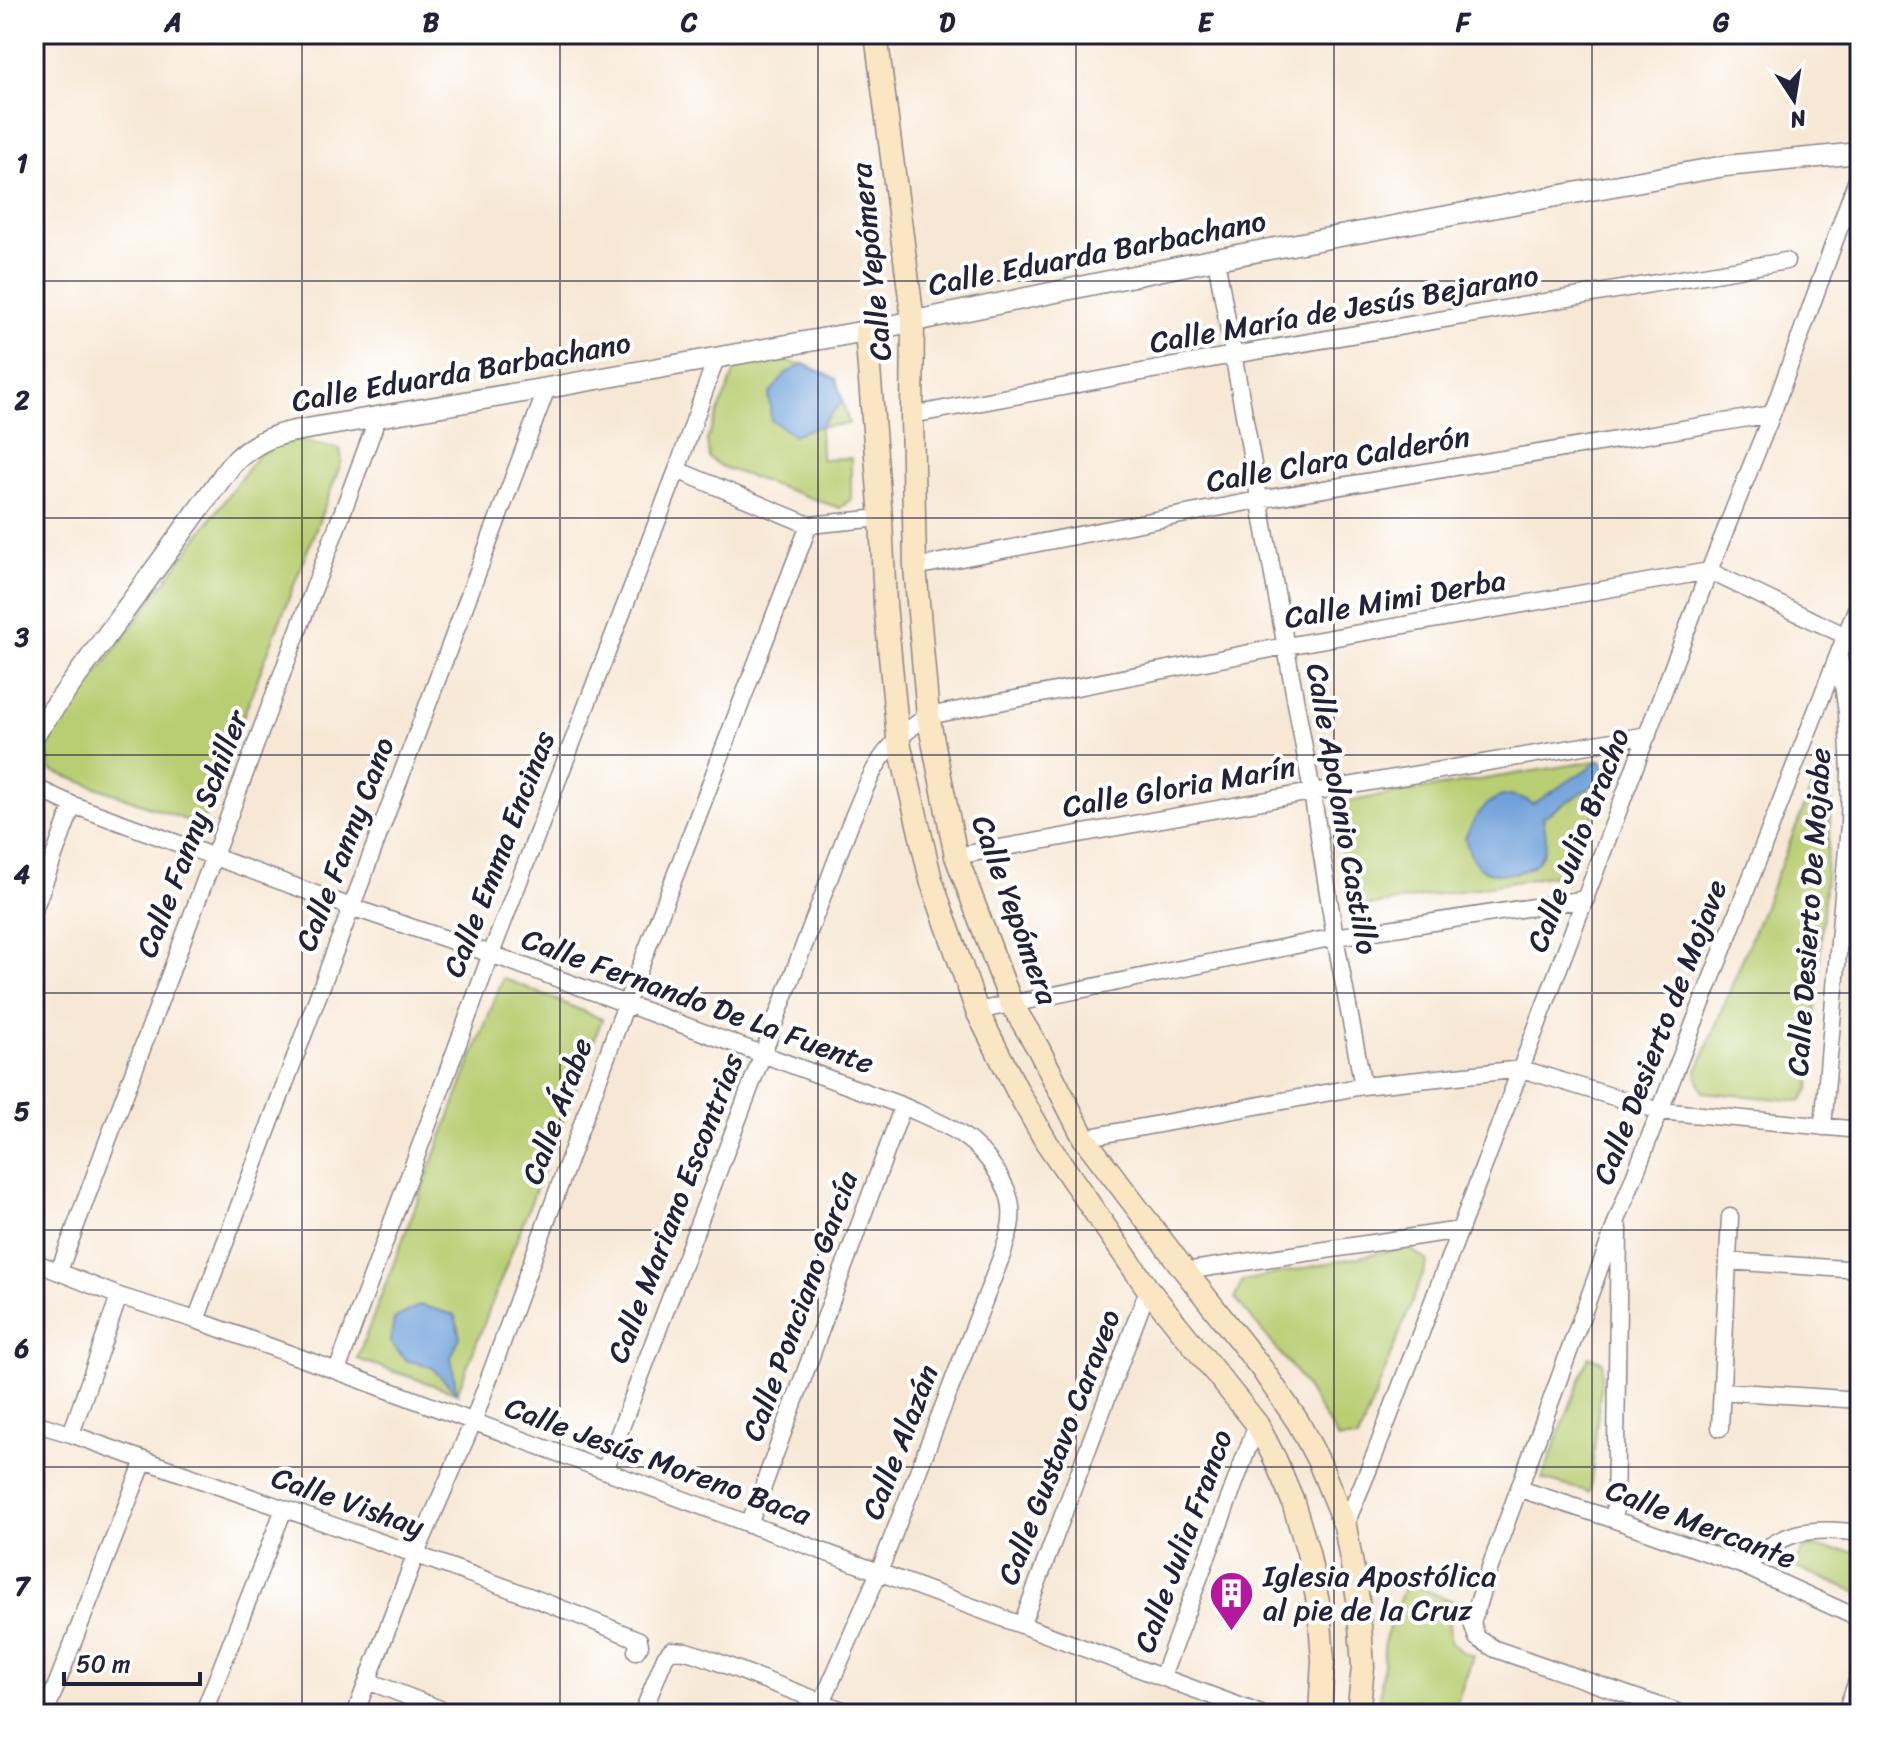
<svg xmlns="http://www.w3.org/2000/svg" width="1894" height="1748" font-family="Sriracha,sans-serif">
<style>
.green{fill:#b9ce72;stroke:#6e7856;stroke-width:2}
.water{fill:#6fa1da;stroke:#48628a;stroke-width:2}
.lines{fill:none;stroke-linecap:round;stroke-linejoin:round}
.minor-casing{stroke:#8c8588;stroke-width:19}
.tertiary-casing{stroke:#8c8588;stroke-width:23}
.secondary-casing{stroke:#8c8588;stroke-width:25}
.minor{stroke:#fff;stroke-width:16}
.tertiary{stroke:#fff;stroke-width:20}
.secondary{stroke:#fbe6c4;stroke-width:22}
.grid{fill:none;stroke:#22223b;stroke-width:2;stroke-opacity:0.55}
.labels{text-anchor:middle;dominant-baseline:central;stroke-width:8;stroke-linejoin:round;paint-order:stroke}
.street-label{font-size:30px;fill:#22223b;stroke:#fff}
.poi-label{font-size:30px;fill:#22223b;stroke:#fff;text-anchor:start}
.neatline{fill:none;stroke:#22223b;stroke-width:3}
.grid-label{font-size:26px;text-anchor:middle;font-weight:bold;fill:#22223b}
</style>
<rect width="100%" height="100%" fill="#fff"/>
<filter id="ink" filterUnits="userSpaceOnUse"><feTurbulence type="fractalNoise" baseFrequency=".0125" numOctaves="2"/><feDisplacementMap in="SourceGraphic" scale="16" xChannelSelector="R" yChannelSelector="G"/><feConvolveMatrix kernelMatrix="1 2 1 2 8 2 1 2 1" color-interpolation-filters="sRGB"/></filter>
<filter id="wash" filterUnits="userSpaceOnUse"><feTurbulence type="fractalNoise" baseFrequency=".006" numOctaves="4" result="noise"/><feDisplacementMap in="SourceGraphic" scale="32" xChannelSelector="R" yChannelSelector="G"/><feGaussianBlur stdDeviation="1.8" result="paint"/><feColorMatrix in="noise" values="0 0 0 0 0 0 0 0 0 0 0 0 0 0 0 0 0 1.4 0 .05"/><feComposite in="paint" operator="in"/></filter>
<g filter="url(#wash)">
<rect width="100%" height="100%" fill="#f7e8d5"/>
<path class="green" d="M 770,360 L 804,364 L 836,379 L 849,424 L 820,427 L 821,459 L 851,458 L 851,499 L 840,508 L 722,467 L 709,458 L 707,440 L 736,368 Z
M 282,436 L 340,449 L 342,461 L 203,820 L 194,823 L 52,771 L 44,746 L 269,440 Z
M 1601,760 L 1612,774 L 1568,873 L 1362,907 L 1349,897 L 1336,814 L 1350,801 Z
M 1813,785 L 1832,793 L 1810,1088 L 1801,1101 L 1703,1092 L 1696,1074 Z
M 503,978 L 602,1019 L 457,1393 L 357,1359 Z
M 1407,1247 L 1428,1261 L 1358,1439 L 1338,1439 L 1298,1375 L 1235,1298 L 1242,1281 Z
M 1589,1356 L 1603,1362 L 1590,1492 L 1542,1479 Z
M 1805,1547 L 1860,1552 L 1860,1593 L 1792,1566 Z
M 1406,1582 L 1457,1603 L 1449,1623 L 1450,1641 L 1460,1651 L 1473,1656 L 1453,1714 L 1379,1714 L 1385,1639 Z"/>
<path class="water" d="M 804,364 L 836,379 L 843,401 L 820,426 L 793,435 L 771,420 L 769,395 L 786,373 Z
M 1601,760 L 1612,774 L 1543,817 C 1545,830 1549,843 1542,855 C 1532,874 1502,878 1484,870 C 1472,864 1468,849 1465,838 C 1478,808 1500,781 1533,804 Z
M 420,1305 L 455,1315 L 460,1337 L 451,1357 L 457,1393 L 431,1367 L 406,1360 L 390,1342 L 394,1319 Z"/>
</g>
<g filter="url(#ink)">
<g class="lines">
<defs>
<path id="minor" d="M 1216,259 L 1312,792 L 1335,937 L 1363,1086
M 912,415 L 1233,355 L 1786,261
M 677,470 L 809,525 L 881,518
M 915,567 L 1258,500 L 1772,414
M 34,787 L 73,805 L 351,907 L 491,954 L 903,1106 C 943,1124 973,1133 997,1172 C 1004,1183 1010,1194 1011,1207 C 1013,1224 1007,1239 1002,1255 L 879,1572 L 817,1714
M 956,856 L 1312,792 L 1648,735
M 34,910 L 73,805
M 977,1011 L 1335,937 L 1586,899
M 1823,1127 L 1849,825 L 1850,771 L 1847,713 L 1839,655
M 1084,1138 L 1363,1086 L 1522,1069 L 1660,1111 L 1860,1130
M 1728,1261 L 1860,1270
M 34,1262 L 119,1296 L 196,1320 L 337,1371 L 1261,1714
M 59,1271 L 378,417
M 1185,1271 L 1460,1230
M 196,1320 L 547,388
M 337,1371 L 491,954 L 677,470 L 716,358
M 1722,1391 L 1860,1400
M 34,1423 L 71,1434 C 260,1503 453,1562 639,1640 L 640,1645 L 636,1651
M 1720,1428 L 1730,1217
M 71,1434 L 119,1296
M 605,1470 L 850,824 C 872,773 878,748 928,716 L 1286,646 L 1709,571 L 1846,636 L 1860,639
M 1520,1489 L 1615,1520 L 1744,1566 L 1860,1619
M 1615,1520 L 1619,1229
M 749,1525 L 903,1106
M 1345,1526 L 1375,1454 L 1709,571 L 1772,414 L 1860,171
M 1744,1566 C 1782,1531 1809,1526 1860,1533
M 1022,1624 L 1148,1289
M 1162,1677 L 1257,1424
M 368,1681 L 453,1714
M 45,1714 L 144,1461
M 203,1714 L 284,1509
M 355,1714 L 416,1554 L 473,1422 L 626,1004 L 809,525
M 642,1714 L 665,1657 L 671,1650 L 686,1651 L 702,1656 L 853,1714
M 1683,1714 L 1495,1649 L 1477,1638 L 1472,1623 L 1485,1581 L 1619,1215 L 1860,599
M 1845,1714 L 1860,1673"/>
<path id="tertiary" d="M 34,735 L 231,465 C 250,446 268,436 295,431 L 547,388 L 866,331 L 1216,259 L 1529,201 L 1725,166 L 1860,153"/>
<path id="secondary" d="M 876,34 L 913,321 L 912,415 L 915,567 L 928,716 L 956,856 L 1011,1003 L 1038,1048 L 1084,1138 L 1185,1271 L 1262,1369 L 1298,1422 L 1319,1462 L 1345,1526 L 1358,1599 L 1363,1667 L 1358,1714
M 866,331 L 881,518 L 885,604 L 898,738 L 931,880 L 977,1011 L 1019,1094 L 1047,1143 L 1148,1289 L 1257,1424 L 1275,1459 L 1292,1499 L 1308,1552 L 1319,1608 L 1323,1660 L 1320,1714"/>
</defs>
<use href="#minor" class="minor-casing"/>
<use href="#tertiary" class="tertiary-casing"/>
<use href="#secondary" class="secondary-casing"/>
<use href="#minor" class="minor"/>
<use href="#tertiary" class="tertiary"/>
<use href="#secondary" class="secondary"/>
</g>
</g>
<path class="grid" d="M 302,34 L 302,1714M 560,34 L 560,1714M 818,34 L 818,1714M 1076,34 L 1076,1714M 1334,34 L 1334,1714M 1592,34 L 1592,1714M 34,281 L 1860,281M 34,518 L 1860,518M 34,755 L 1860,755M 34,993 L 1860,993M 34,1230 L 1860,1230M 34,1467 L 1860,1467"/>
<defs>
<symbol id="building-pin" viewBox="-11 -11 22 30"><path d="M0 17L-7.5 6A9.5 9.5 0 1 1 7.5 6Z" fill="#b5179e" stroke="#fff"/><path d="M-4-6H4V6H1V3H-1V6H-4ZM-2.5-4.3h1.7v1.8h-1.7ZM.8-4.3h1.7v1.8H.8ZM-2.5-1h1.7V.8h-1.7ZM.8-1h1.7V.8H.8Z" fill="#fff"/></symbol>
</defs>
<g fill-rule="evenodd">
<use href="#building-pin" x="1206" y="1568" width="51" height="69"/>
</g>
<g class="labels">
<g class="street-label">
<text transform="translate(1097 253) rotate(-11)">Calle Eduarda Barbachano</text>
<text transform="translate(871 262) rotate(-96)">Calle Yepómera</text>
<text transform="translate(1344 309) rotate(-10)">Calle María de Jesús Bejarano</text>
<text transform="translate(461 372) rotate(-10)">Calle Eduarda Barbachano</text>
<text transform="translate(1338 459) rotate(-10)">Calle Clara Calderón</text>
<text transform="translate(1395 599) rotate(-10)">Calle Mimi Derba</text>
<text transform="translate(1179 787) rotate(-10)">Calle Gloria Marín</text>
<text transform="translate(1342 809) rotate(80)">Calle Apolonio Castillo</text>
<text transform="translate(192 834) rotate(-69)">Calle Fanny Schiller</text>
<text transform="translate(1578 840) rotate(-69)">Calle Julio Bracho</text>
<text transform="translate(345 844) rotate(-69)">Calle Fanny Cano</text>
<text transform="translate(499 854) rotate(-69)">Calle Emma Encinas</text>
<text transform="translate(1015 910) rotate(70)">Calle Yepómera</text>
<text transform="translate(1809 912) rotate(-86)">Calle Desierto De Mojabe</text>
<text transform="translate(698 1001) rotate(20)">Calle Fernando De La Fuente</text>
<text transform="translate(1660 1032) rotate(-69)">Calle Desierto de Mojave</text>
<text transform="translate(557 1111) rotate(-70)">Calle Árabe</text>
<text transform="translate(675 1208) rotate(-69)">Calle Mariano Escontrias</text>
<text transform="translate(800 1306) rotate(-70)">Calle Ponciano García</text>
<text transform="translate(900 1442) rotate(-69)">Calle Alazán</text>
<text transform="translate(1059 1447) rotate(-69)">Calle Gustavo Caraveo</text>
<text transform="translate(658 1461) rotate(20)">Calle Jesús Moreno Baca</text>
<text transform="translate(348 1502) rotate(19)">Calle Vishay</text>
<text transform="translate(1701 1524) rotate(21)">Calle Mercante</text>
<text transform="translate(1183 1541) rotate(-70)">Calle Julia Franco</text>
</g>
<g class="poi-label">
<text x="1263" y="1576">Iglesia Apostólica<tspan x="1263" dy="34">al pie de la Cruz</tspan></text>
</g>
</g>
<rect width="1894" height="1748" fill="none" stroke="#fff" stroke-width="88"/>
<g transform="translate(1794 100) rotate(168)" stroke="#ffffff" stroke-width="6" paint-order="stroke">
<path d="M0-6L14 30L0 20L-14 30Z" fill="#22223b"/>
<text y="-12" font-size="22" font-weight="bold" text-anchor="middle" fill="#22223b">N</text>
</g>
<path d="M64 1672v12h136v-12" fill="none" stroke="#22223b" stroke-width="4"/>
<text x="76" y="1672" font-size="24" fill="#22223b" stroke="#ffffff" stroke-width="6" paint-order="stroke">50 m</text>
<rect x="44" y="44" width="1806" height="1660" class="neatline"/>
<g class="grid-label">
<text x="173" y="31">A</text>
<text x="431" y="31">B</text>
<text x="689" y="31">C</text>
<text x="947" y="31">D</text>
<text x="1205" y="31">E</text>
<text x="1463" y="31">F</text>
<text x="1721" y="31">G</text>
<text x="22" y="172">1</text>
<text x="22" y="409">2</text>
<text x="22" y="646">3</text>
<text x="22" y="883">4</text>
<text x="22" y="1120">5</text>
<text x="22" y="1357">6</text>
<text x="22" y="1595">7</text>
</g>
</svg>
